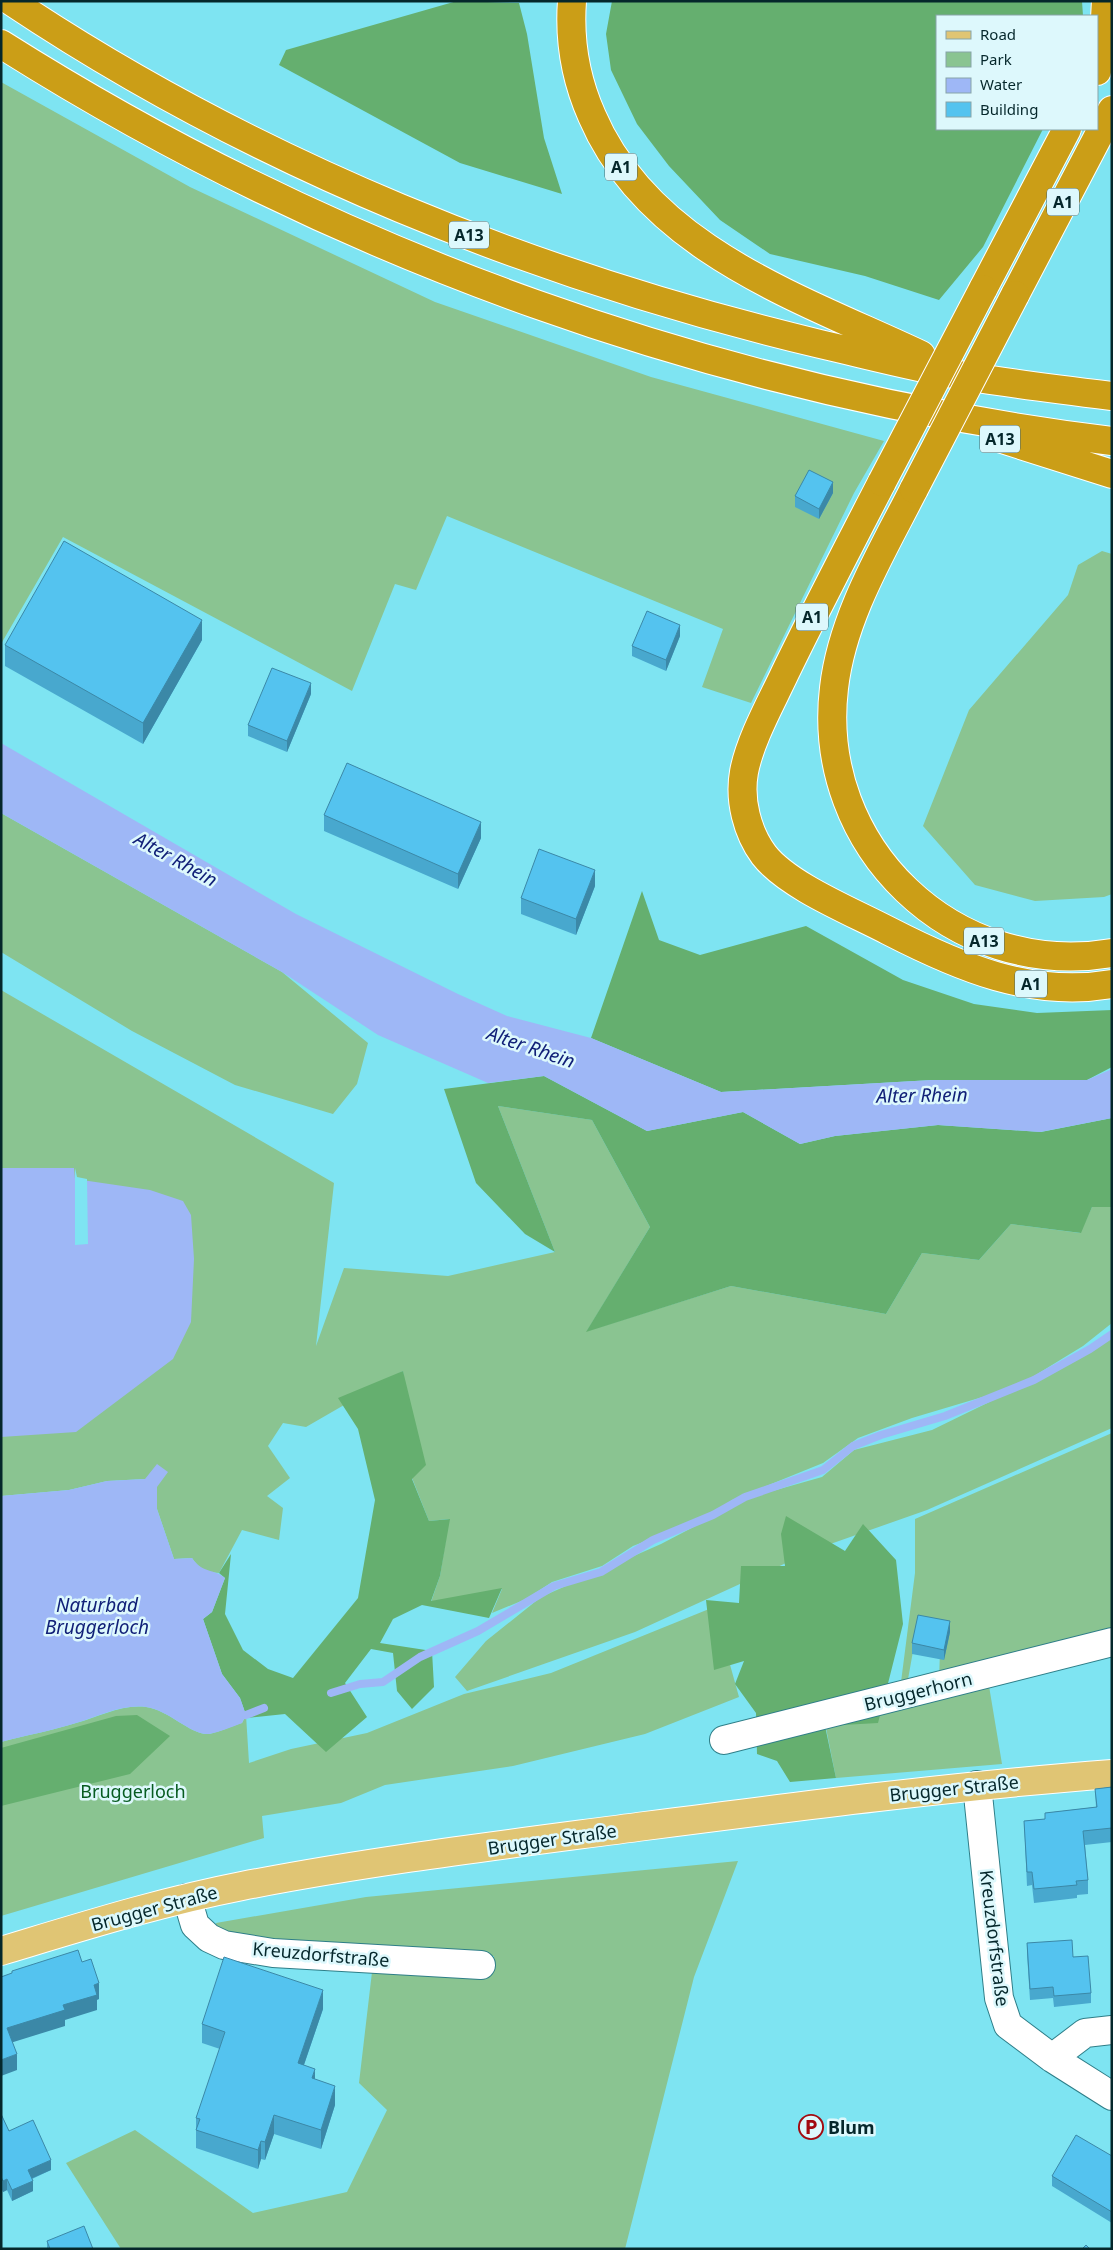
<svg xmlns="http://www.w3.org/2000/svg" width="1113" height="2250" font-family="'Noto Sans',sans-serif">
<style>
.green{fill:#8ac491}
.forest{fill:#65af6f}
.water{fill:#9eb7f6}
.pier{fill:#7ee4f2}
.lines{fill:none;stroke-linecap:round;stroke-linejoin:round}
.stream{stroke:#9eb7f6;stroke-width:8}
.minor-casing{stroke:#2e7e88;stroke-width:30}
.major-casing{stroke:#fff;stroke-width:30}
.highway-casing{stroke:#fff;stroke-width:30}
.minor{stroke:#fff;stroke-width:28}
.major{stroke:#e0c574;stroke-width:28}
.highway{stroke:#cb9e17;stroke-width:28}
.highway-bridge-casing{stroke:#fff;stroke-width:30;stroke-linecap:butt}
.highway-bridge{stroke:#cb9e17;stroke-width:28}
.wall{fill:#48a8ce}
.shaded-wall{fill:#3b88a7}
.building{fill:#54c3ef;stroke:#3b88a7}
.labels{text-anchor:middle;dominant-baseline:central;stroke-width:5;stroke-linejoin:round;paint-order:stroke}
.shield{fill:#ddf8fc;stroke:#46666a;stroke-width:1}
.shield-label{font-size:16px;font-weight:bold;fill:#05272b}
.street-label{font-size:18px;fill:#05272b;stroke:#ddf8fc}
.park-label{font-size:18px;fill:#075c21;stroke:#ddf8fc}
.poi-label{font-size:18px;font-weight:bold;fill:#05272b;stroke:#ddf8fc;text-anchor:start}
.water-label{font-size:19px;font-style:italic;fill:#112078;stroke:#ddf8fc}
</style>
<rect width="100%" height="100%" fill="#7ee4f2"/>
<path class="green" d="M 1,82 L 190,187 L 435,302 L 651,377 L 884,441 L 854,493 L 751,703 L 702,687 L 723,629 L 447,516 L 416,590 L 395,584 L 352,691 L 63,537 L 1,644 Z
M 1102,551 L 1112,554 L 1112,894 L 1104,897 L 1035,901 L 975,885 L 923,826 L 969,710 L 1068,595 L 1078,565 Z
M 1,813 L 282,972 L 368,1043 L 357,1084 L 333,1114 L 235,1085 L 132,1031 L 1,952 Z
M 1,990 L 334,1183 L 316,1346 L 344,1268 L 448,1276 L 555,1252 L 498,1106 L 592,1120 L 650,1227 L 587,1331 L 731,1286 L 886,1314 L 922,1253 L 979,1260 L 1011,1224 L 1080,1233 L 1092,1207 L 1112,1207 L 1112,1323 L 1083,1346 L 1016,1387 L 912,1418 L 858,1438 L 823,1463 L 732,1500 L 708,1516 L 633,1546 L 602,1566 L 552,1582 L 526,1599 L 492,1613 L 502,1589 L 431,1602 L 440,1576 L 449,1519 L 429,1521 L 412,1478 L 403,1371 L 306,1427 L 283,1423 L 268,1446 L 290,1478 L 267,1496 L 283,1508 L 279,1540 L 242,1530 L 219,1573 C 206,1572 199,1569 192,1558 L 174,1559 L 157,1509 L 157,1487 L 145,1479 L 107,1481 L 69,1490 L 1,1496 Z
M 1112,1335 L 1112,1428 L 927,1510 L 819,1548 L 635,1632 L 467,1691 L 455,1677 L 486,1641 L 541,1597 L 661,1544 L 751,1497 L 822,1477 L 854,1450 L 932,1430 L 1063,1366 Z
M 1112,1433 L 1112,1633 L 939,1679 L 941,1624 L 918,1623 L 907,1685 L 901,1682 L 915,1573 L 915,1519 Z
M 714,1607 L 739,1697 L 645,1734 L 513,1766 L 385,1785 L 341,1803 L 262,1816 L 264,1838 L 1,1916 L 1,1742 C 26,1735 51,1731 76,1723 C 100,1717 121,1704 146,1707 C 169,1710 192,1736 209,1734 C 220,1732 231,1726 242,1723 L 246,1715 L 249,1763 L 291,1749 L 367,1733 L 464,1694 L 551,1673 Z
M 988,1680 L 1002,1764 L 836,1778 L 825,1723 Z
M 738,1861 L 694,1977 L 625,2249 L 121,2249 L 66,2163 L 135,2130 L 253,2213 L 347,2192 L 387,2110 L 359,2083 L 372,1972 L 409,1975 L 491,1971 L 494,1956 L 310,1948 L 217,1929 L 216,1923 L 366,1897 Z"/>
<path class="forest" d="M 457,1 L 519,3 L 527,34 L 544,138 L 562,194 L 460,163 L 279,65 L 286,50 Z
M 612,1 L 1082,1 L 1083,16 L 937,16 L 937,129 L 1043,129 L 983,247 L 939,300 L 865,276 L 770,254 L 720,220 L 669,166 L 637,124 L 611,70 L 606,34 Z
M 642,891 L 659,940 L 700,955 L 806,926 L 903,980 L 974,1004 L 1037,1013 L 1112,1010 L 1112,1067 L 1087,1080 L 932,1080 L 721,1092 L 591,1038 Z
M 544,1076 L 647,1131 L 743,1112 L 800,1144 L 835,1136 L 938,1125 L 1041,1132 L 1112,1118 L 1112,1207 L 1092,1207 L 1081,1233 L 1011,1224 L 979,1260 L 922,1253 L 886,1314 L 731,1286 L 586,1332 L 650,1227 L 592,1120 L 498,1106 L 555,1252 L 525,1234 L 476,1183 L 444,1089 Z
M 403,1371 L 426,1465 L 412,1479 L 429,1521 L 450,1519 L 440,1576 L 431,1601 L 502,1588 L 489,1618 L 422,1605 L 393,1619 L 380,1643 L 432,1651 L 434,1687 L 412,1709 L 397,1691 L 393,1653 L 371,1649 L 345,1683 L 367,1717 L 326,1752 L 285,1714 L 247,1718 L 240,1698 L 222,1674 L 203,1619 L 212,1612 L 225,1578 L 219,1573 L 231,1554 L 225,1614 L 243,1650 L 268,1669 L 293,1678 L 358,1598 L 375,1500 L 358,1429 L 338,1398 Z
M 786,1516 L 845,1551 L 863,1524 L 896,1560 L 903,1624 L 878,1723 L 825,1726 L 836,1778 L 790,1782 L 777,1761 L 757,1754 L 756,1713 L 735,1684 L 744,1661 L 714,1670 L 706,1600 L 739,1603 L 741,1566 L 785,1566 L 781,1534 Z
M 137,1715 L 170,1736 L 130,1774 L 1,1806 L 1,1748 L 116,1716 Z"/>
<path class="water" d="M 1,743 L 296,914 L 458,994 L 507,1016 L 591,1038 L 721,1092 L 932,1080 L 1087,1080 L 1112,1069 L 1112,1118 L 1040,1132 L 938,1125 L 835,1136 L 800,1144 L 743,1112 L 647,1131 L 544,1076 L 488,1083 L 378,1035 L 282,972 L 1,813 Z
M 1,1168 L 74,1168 L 75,1179 L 150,1190 L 183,1201 L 191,1215 L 194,1259 L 191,1322 L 173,1359 L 76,1432 L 1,1437 Z
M 157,1464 L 168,1472 L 157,1487 L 157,1509 L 174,1559 L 192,1558 C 203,1574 213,1568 225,1578 L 212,1612 L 203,1619 L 222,1674 L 240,1698 L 246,1715 L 242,1723 C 231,1727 220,1732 209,1734 C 192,1736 169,1710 146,1707 C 121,1704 100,1716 76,1723 C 51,1731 26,1735 1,1742 L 1,1496 L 69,1490 L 107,1481 L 145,1479 Z"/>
<path class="pier" d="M 75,1168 L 77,1177 L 87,1179 L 88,1244 L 75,1245 Z"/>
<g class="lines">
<path class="stream" d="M 331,1693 L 360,1684 L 383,1682 L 420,1657 L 478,1631 L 554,1586 L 601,1572 L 653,1540 L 713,1515 L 745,1497 L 823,1470 L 853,1446 L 881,1435 L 945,1416 L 1034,1380 L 1090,1349 L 1112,1334
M 246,1715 L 264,1708"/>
<defs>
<path id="minor" d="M 724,1740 L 1112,1642
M 977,1785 L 999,1998 L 1008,2025 L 1052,2058 L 1112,2096
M 187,1898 L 195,1925 L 209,1938 L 224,1945 L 273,1953 L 481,1965
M 1052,2058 L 1085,2033 L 1112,2030"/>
<path id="major" d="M 1,1951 C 81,1927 160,1902 242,1886 C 375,1860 510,1844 645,1826 C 800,1806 955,1786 1112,1774"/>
<path id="highway" d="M 11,1 C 255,164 535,276 820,344 C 868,355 916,368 965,376 C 1014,384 1063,390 1112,396
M 572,1 C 569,41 576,80 592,116 C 649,249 800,298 921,355
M 1,44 C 336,256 718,392 1112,441
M 1097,71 L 1104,36 L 1106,1
M 983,289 L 1067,129
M 1015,295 L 1112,110
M 1002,439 L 1112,474
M 882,482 C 849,546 816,609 785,673 C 771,703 750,740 744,772 C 739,800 747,832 764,855 C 788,886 853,912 889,931 C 959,967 1031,998 1112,984
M 914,489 C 882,552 842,617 834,688 C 815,847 954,980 1112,953"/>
</defs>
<use href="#minor" class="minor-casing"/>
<use href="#major" class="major-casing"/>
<use href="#highway" class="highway-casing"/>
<use href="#minor" class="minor"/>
<use href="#major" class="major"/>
<use href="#highway" class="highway"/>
<defs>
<path id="highway-bridge" d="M 882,482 L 983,289
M 914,489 L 1015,295"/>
</defs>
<use href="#highway-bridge" class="highway-bridge-casing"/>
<use href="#highway-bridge" class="highway-bridge"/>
</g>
<path class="wall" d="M 833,493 L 819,519 L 795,507 L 795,496 Z
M 680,636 L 666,671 L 632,656 L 632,646 Z
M 202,640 L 143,744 L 5,666 L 5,645 Z
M 311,694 L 287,752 L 248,736 L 248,725 Z
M 324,815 L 481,838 L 458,889 L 324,831 Z
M 595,886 L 576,935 L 521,914 L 521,898 Z
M 950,1632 L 944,1660 L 912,1654 L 912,1643 Z
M 1112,1787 L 1112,1842 L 1085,1845 L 1088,1880 L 1088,1894 L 1077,1895 L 1077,1898 L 1034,1903 L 1032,1885 L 1027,1886 L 1024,1821 L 1045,1819 L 1045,1813 L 1096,1807 L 1095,1789 Z
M 1027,1943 L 1073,1957 L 1091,1993 L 1091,2003 L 1054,2007 L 1053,1998 L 1030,2000 L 1027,1954 Z
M 323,2009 L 304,2065 L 335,2105 L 321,2149 L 274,2134 L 265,2160 L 261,2159 L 258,2169 L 196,2148 L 196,2118 L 220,2049 L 202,2043 L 202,2024 Z
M 1,2114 L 9,2131 L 51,2170 L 32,2179 L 33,2191 L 12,2201 L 7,2190 L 3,2192 L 1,2188 Z
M 1112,2156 L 1112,2223 L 1052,2186 L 1052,2176 Z
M 47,2241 L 93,2249 L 47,2249 Z"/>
<path class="shaded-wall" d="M 833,482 L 833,493 L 819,519 L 819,509 Z
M 202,620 L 202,640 L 143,744 L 143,723 Z
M 680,625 L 680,636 L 666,671 L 666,660 Z
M 311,683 L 311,694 L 287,752 L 287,741 Z
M 481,822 L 481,838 L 458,889 L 458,874 Z
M 595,870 L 595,886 L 576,935 L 576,919 Z
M 950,1621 L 950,1632 L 944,1660 L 944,1650 Z
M 99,1983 L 99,1999 L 97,2000 L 97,2010 L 65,2020 L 65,2026 L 7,2044 L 7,2028 L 63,2005 L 94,1985 Z
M 323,1990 L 323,2009 L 298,2082 L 298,2063 Z
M 17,2054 L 17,2070 L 1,2076 L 1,2060 Z
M 315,2069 L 315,2087 L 312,2078 Z
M 335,2086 L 335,2105 L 321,2149 L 321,2130 Z
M 274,2115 L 274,2134 L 265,2160 L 265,2142 Z
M 261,2141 L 261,2159 L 258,2169 L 258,2150 Z
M 51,2160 L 51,2170 L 28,2180 L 28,2170 Z
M 7,2179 L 7,2190 L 3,2192 L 3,2181 Z
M 33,2181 L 33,2191 L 12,2201 L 12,2190 Z"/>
<path class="building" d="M 809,470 L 833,482 L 819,509 L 795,496 Z
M 64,541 L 202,620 L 143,723 L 5,645 Z
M 647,611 L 680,625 L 666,660 L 632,646 Z
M 272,668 L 311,683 L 287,741 L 248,725 Z
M 347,763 L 481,822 L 458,874 L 324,815 Z
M 539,849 L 595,870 L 576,919 L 521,898 Z
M 918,1615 L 950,1621 L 944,1650 L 912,1643 Z
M 1112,1787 L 1112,1828 L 1083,1831 L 1088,1880 L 1076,1881 L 1077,1885 L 1034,1889 L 1032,1872 L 1027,1872 L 1024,1821 L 1045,1819 L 1045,1813 L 1097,1807 L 1095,1789 Z
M 1072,1940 L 1073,1957 L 1088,1956 L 1091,1993 L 1054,1996 L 1053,1987 L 1030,1989 L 1027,1943 Z
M 78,1950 L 82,1962 L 91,1959 L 99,1983 L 94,1985 L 97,1995 L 63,2005 L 65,2010 L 7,2028 L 17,2054 L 1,2060 L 1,1977 L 12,1973 L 12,1971 Z
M 224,1957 L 323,1990 L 298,2063 L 315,2069 L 312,2078 L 335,2086 L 321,2130 L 274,2115 L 265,2142 L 261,2141 L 258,2150 L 196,2130 L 200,2119 L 196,2118 L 225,2032 L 202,2024 Z
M 1,2114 L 9,2131 L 33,2120 L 51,2160 L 28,2170 L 33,2181 L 12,2190 L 7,2179 L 3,2181 L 1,2177 Z
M 1076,2135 L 1112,2156 L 1112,2212 L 1052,2176 Z
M 84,2226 L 93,2249 L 50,2249 L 47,2241 Z
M 1086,2245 L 1090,2249 L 1082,2249 Z"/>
<defs>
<symbol id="parking-ring" viewBox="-11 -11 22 22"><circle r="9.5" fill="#ddf8fc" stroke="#a30a10" stroke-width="1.5"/><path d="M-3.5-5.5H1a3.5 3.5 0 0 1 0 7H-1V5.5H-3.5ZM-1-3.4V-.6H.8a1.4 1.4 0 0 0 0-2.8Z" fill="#a30a10"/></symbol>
</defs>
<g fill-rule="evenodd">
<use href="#parking-ring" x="797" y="2113" width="28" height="28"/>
</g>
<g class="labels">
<g class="shield">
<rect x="605" y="153.5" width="32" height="27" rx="4"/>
<rect x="1047" y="188.5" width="32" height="27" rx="4"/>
<rect x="449" y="221.5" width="40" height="27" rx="4"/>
<rect x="980" y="425.5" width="40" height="27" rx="4"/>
<rect x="796" y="603.5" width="32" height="27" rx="4"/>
<rect x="964" y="927.5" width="40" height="27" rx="4"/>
<rect x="1015" y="970.5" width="32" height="27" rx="4"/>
</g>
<g class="shield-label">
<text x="621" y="167">A1</text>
<text x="1063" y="202">A1</text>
<text x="469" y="235">A13</text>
<text x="1000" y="439">A13</text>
<text x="812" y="617">A1</text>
<text x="984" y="941">A13</text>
<text x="1031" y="984">A1</text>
</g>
<g class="street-label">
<text transform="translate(918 1691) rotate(-14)">Bruggerhorn</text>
<text transform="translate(954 1788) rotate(-6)">Brugger Straße</text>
<text transform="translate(552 1839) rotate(-8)">Brugger Straße</text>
<text transform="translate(154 1908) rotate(-15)">Brugger Straße</text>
<text transform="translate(995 1938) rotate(83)">Kreuzdorfstraße</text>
<text transform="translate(321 1954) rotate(5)">Kreuzdorfstraße</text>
</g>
<g class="park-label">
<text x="133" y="1791">Bruggerloch</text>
</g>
<g class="poi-label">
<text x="828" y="2127">Blum</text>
</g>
<g class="water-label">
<text transform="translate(176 859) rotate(29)">Alter Rhein</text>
<text transform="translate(531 1047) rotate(19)">Alter Rhein</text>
<text transform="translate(922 1095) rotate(-1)">Alter Rhein</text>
<text x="97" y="1605">Naturbad<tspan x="97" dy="22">Bruggerloch</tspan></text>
</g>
</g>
<rect width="1113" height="2250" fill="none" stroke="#05272b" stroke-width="5"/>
<rect x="936" y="15" width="162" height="115" fill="#ddf8fc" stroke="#87a4a8"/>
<rect x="946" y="31" width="25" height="8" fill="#e0c574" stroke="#87a4a8"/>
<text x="980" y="40" font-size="15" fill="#05272b">Road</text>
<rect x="946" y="52" width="25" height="15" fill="#8ac491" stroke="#87a4a8"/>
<text x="980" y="65" font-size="15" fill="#05272b">Park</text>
<rect x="946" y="78" width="25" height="15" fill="#9eb7f6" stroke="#87a4a8"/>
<text x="980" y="90" font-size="15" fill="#05272b">Water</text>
<rect x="946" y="102" width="25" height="15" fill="#54c3ef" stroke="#87a4a8"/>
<text x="980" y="115" font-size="15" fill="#05272b">Building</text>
</svg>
